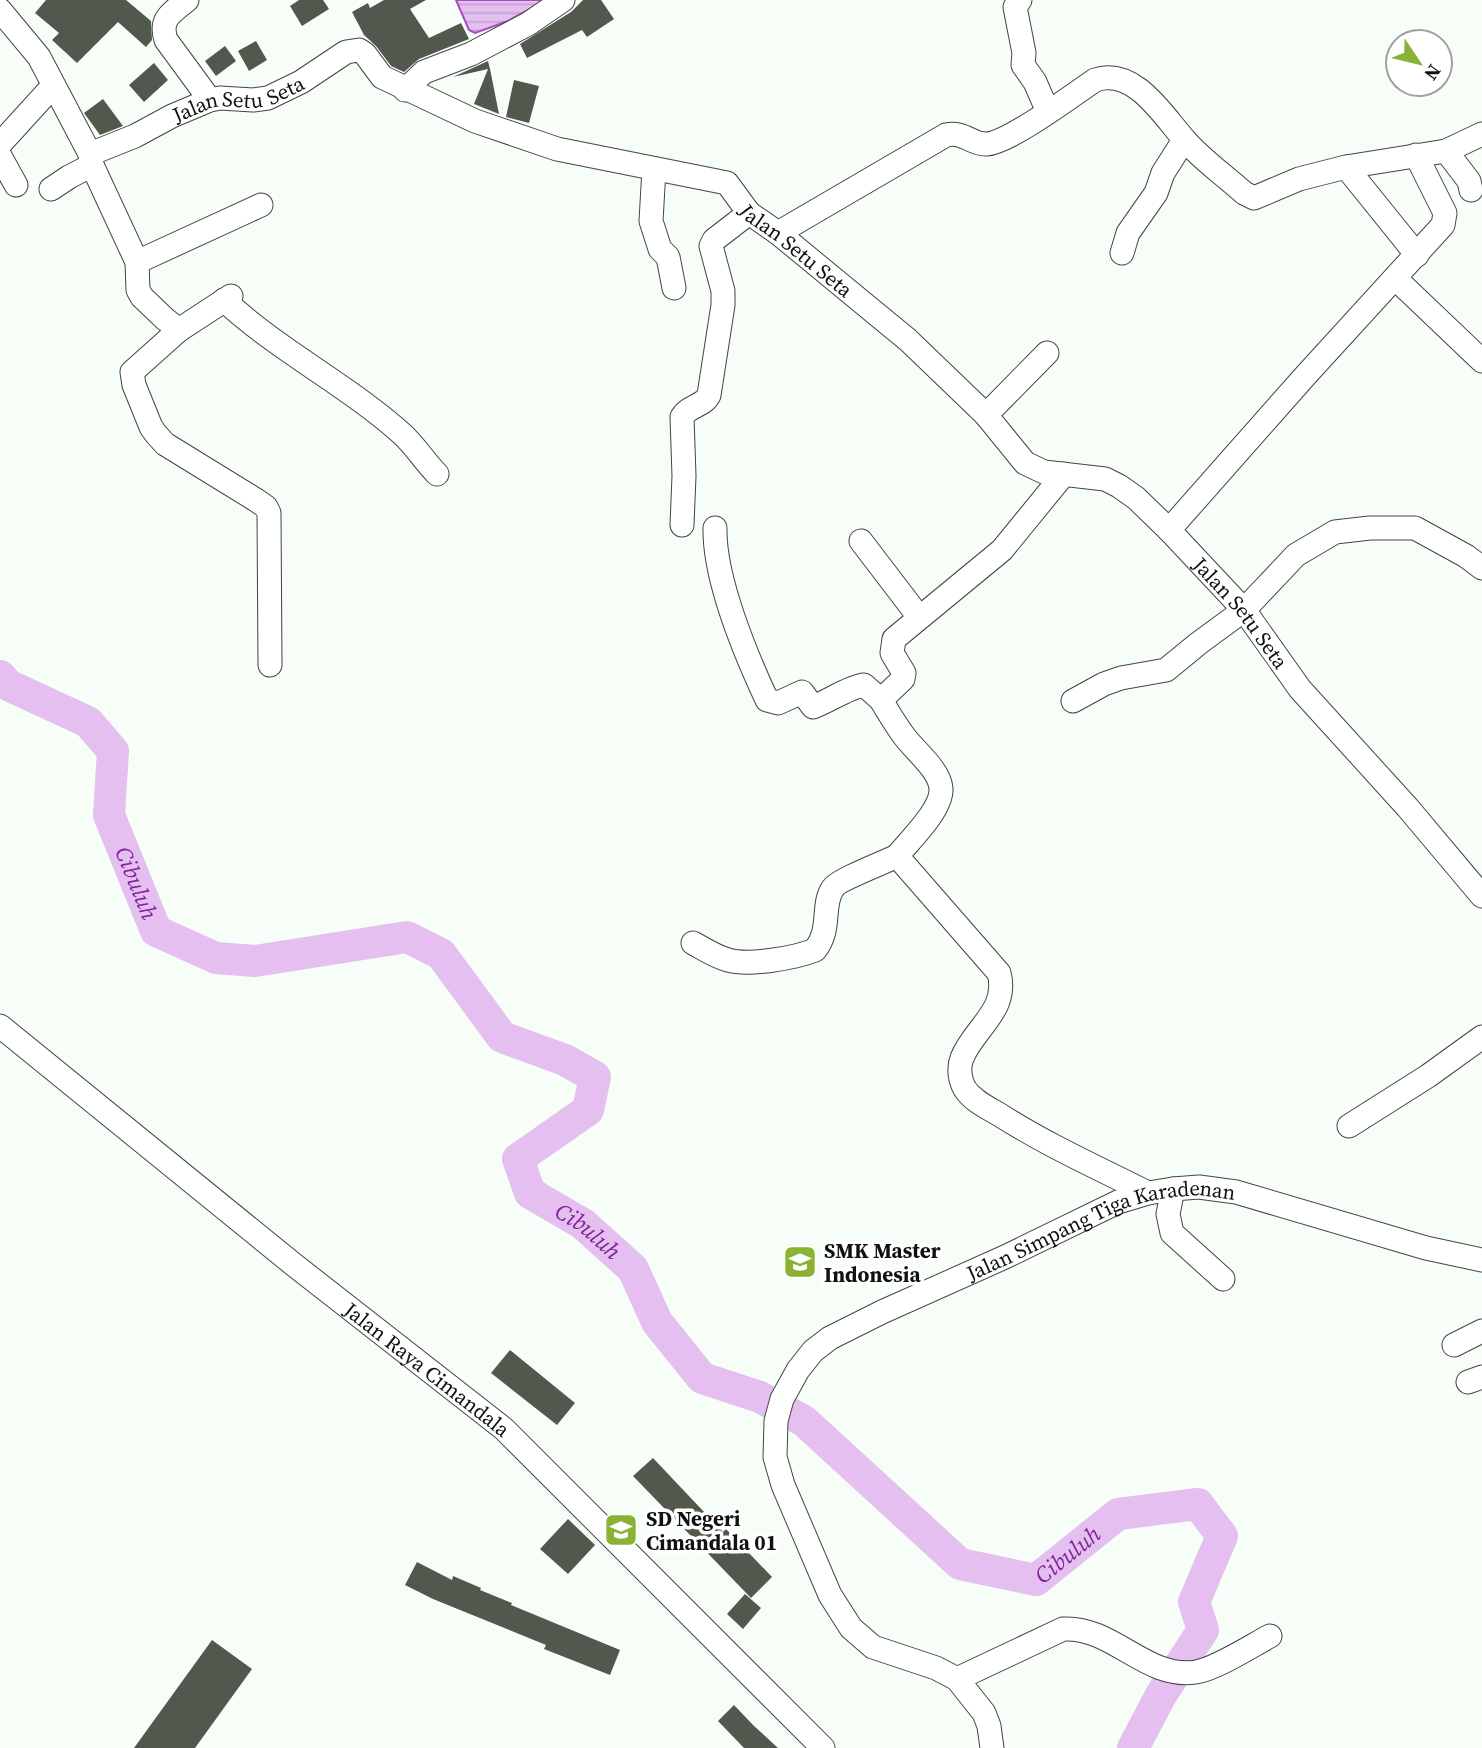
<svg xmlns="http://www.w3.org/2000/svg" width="1482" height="1748" font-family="'Source Serif 4',serif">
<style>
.water{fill:url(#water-rules);stroke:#a64ec0;stroke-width:2}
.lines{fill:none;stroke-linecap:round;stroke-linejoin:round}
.river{stroke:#e4bff0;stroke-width:32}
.building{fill:#51584e}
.minor-casing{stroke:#444;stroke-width:25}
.minor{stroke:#fff;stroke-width:23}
.labels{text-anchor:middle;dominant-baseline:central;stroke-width:7;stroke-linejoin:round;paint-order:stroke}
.street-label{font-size:21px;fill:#111;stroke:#fff}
.poi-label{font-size:21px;font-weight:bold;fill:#111;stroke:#fff;text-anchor:start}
.water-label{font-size:23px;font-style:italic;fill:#822697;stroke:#fff}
</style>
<defs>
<pattern id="water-rules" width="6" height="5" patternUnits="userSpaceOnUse" patternTransform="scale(1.75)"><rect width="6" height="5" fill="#e4bff0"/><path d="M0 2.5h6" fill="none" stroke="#c3a3cd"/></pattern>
</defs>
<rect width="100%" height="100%" fill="#f6fef7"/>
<path class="water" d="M 456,0 L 546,0 L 508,21 L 475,33 L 469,30 Z"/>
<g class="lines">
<path class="river" id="s1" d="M 0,676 L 8,685 L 88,722 L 113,751 L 109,815 L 156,931 L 216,958 L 255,961 L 407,937 L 441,954 L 502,1037 L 565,1060 L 595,1077 L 588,1110 L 518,1159 L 530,1193 L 583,1224 L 633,1269 L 657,1322 L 702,1378 L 760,1397 L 804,1421 L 960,1564 L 1036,1580 L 1118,1514 L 1198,1504 L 1222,1536 L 1194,1602 L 1203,1630 L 1161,1695 L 1133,1748"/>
</g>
<path class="building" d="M 46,0 L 126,0 L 151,21 L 152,40 L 146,47 L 118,22 L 77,63 L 52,40 L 59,33 L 35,13 Z
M 299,0 L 323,0 L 329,9 L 302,26 L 290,6 Z
M 384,0 L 426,0 L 410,9 L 429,38 L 461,23 L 469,39 L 419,59 L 404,72 L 391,66 L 376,46 L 364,35 L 352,12 L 368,3 L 370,8 Z
M 583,0 L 601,0 L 614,19 L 587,37 L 582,30 L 527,58 L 520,44 L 571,12 Z
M 256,41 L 267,60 L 249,71 L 238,51 Z
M 225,46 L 236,61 L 216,76 L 205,61 Z
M 488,61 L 490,69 L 499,114 L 474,104 L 488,69 L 453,77 Z
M 154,63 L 168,80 L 144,102 L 129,85 Z
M 514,80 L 539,86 L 529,123 L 506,117 Z
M 103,99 L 123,126 L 100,135 L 84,113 Z
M 510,1350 L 575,1403 L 557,1425 L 491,1373 Z
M 653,1458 L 723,1532 L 726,1529 L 772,1577 L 751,1598 L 633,1476 Z
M 568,1519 L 595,1545 L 568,1574 L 540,1549 Z
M 417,1562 L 452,1580 L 453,1576 L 481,1588 L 480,1590 L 512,1603 L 511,1605 L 620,1650 L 610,1675 L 544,1649 L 546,1645 L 433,1599 L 405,1585 Z
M 745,1594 L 761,1608 L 743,1629 L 727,1614 Z
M 212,1640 L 252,1669 L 195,1748 L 134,1748 Z
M 734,1705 L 753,1725 L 778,1748 L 744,1748 L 718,1721 Z"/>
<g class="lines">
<defs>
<g id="minor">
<path d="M 187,0 C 172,13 159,18 166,40 L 210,100"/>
<path d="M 1020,0 L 1015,7 L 1024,53 L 1023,65 L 1035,82 L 1048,112"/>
<path id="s2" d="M 0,10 L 39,57 L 90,154 L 135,136 L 172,116 L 210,100 L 220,98 L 253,100 L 268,98 L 301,82 L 346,52 L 359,50 L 365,54 L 382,77 L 475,121 L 557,149 L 727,183 L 749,213 L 778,233 L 908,340 L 986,415 L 1025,463 L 1044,472 L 1105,479 L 1119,486 L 1136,498 L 1169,530 L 1244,610 L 1300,689 L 1408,808 L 1482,896"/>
<path d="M 405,90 L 424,72 L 471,54 L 528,24 L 563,0"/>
<path d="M 0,144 L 52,87"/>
<path d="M 1446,151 L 1469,181 L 1471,190"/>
<path d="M 90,154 L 92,165 L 137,262 L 138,290 L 142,297 L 165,319 L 179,330 L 132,372 L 134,385 L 151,427 L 156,434 L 165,444 L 256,500 L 266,507 L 269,513 L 270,665"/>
<path d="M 0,156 L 16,185"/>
<path d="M 1346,167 L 1417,255"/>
<path d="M 654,169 L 651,221 L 660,249 L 668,257 L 674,288"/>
<path d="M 51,189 L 69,177 L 92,165"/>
<path d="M 778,233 L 946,135 C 964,131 972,145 987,144 C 1010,142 1073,95 1095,80 C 1134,67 1162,114 1184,139 C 1201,159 1224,175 1244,193 L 1254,198 L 1299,179 L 1346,167 L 1446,151 L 1482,134"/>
<path d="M 1122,253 L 1128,233 L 1156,193 L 1163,173 L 1184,140"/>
<path d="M 137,262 L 261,205"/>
<path d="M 1396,279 L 1482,361"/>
<path d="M 224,300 C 279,351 346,384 401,433 C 414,444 424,461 437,474"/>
<path d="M 179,330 L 231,296"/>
<path d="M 986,415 L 1047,353"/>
<path d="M 1064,474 L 1002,550 L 894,639 L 892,653 L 904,673 L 903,679 L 881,700 C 888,712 896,725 904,736 C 915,751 940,770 941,789 C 942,810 909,841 897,856 L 999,973 C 1009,1010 974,1028 962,1058 C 958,1068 960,1081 965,1089 C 973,1101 988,1108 1000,1115 C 1047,1145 1098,1168 1148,1193"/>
<path d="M 682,525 L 684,476 L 682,417 C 688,406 704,406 709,395 L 723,305 L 723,291 L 711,246 L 714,240 L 749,213"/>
<path d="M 715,528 C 714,578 746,655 767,700 L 778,703 L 802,692 L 813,707 C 829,701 849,687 864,685 L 881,700"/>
<path d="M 1169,530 L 1306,375 L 1443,225 L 1445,213 L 1416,155"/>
<path d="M 861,541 L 919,617"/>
<path d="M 1073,701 L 1104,684 L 1121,678 L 1166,670 L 1199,643 L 1244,610 L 1296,555 L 1335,532 L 1370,528 L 1415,528 L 1466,556 L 1482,568"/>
<path d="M 693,943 C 704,949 716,957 728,960 C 749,966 795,958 815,950 C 832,929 821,905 833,888 C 838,880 885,862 897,856"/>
<path id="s3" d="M 0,1026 L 293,1264 L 504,1429 L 823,1748"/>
<path d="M 1349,1126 L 1428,1076 L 1482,1037"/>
<path d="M 1173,1189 L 1168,1214 L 1172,1233 L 1223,1279"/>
<path d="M 1454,1345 L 1482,1331"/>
<path d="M 1468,1382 L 1482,1377"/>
<path d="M 957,1679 L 1063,1629 C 1113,1626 1146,1680 1196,1672 C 1216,1669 1251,1646 1270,1636"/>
<path id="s4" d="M 992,1748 L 989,1726 L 984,1713 L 957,1679 L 936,1668 L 873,1647 L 851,1628 L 830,1595 L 783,1485 L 775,1457 L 776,1421 L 782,1399 L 798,1370 L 813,1351 L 830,1338 L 882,1312 L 1005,1257 L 1118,1202 L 1148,1193 L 1173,1189 L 1199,1187 L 1236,1192 L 1426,1248 L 1482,1260"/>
</g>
</defs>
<use href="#minor" class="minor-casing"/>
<use href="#minor" class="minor"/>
</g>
<defs>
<symbol id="school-square" viewBox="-11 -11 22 22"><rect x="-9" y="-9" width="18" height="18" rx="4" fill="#8ab336" stroke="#fff"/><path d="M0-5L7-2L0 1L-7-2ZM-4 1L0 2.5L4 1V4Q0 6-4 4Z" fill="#fff"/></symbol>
</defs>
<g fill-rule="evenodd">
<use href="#school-square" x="781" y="1243" width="38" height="38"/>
<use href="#school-square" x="602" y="1511" width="38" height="38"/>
</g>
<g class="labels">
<g class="street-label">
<text stroke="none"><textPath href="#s2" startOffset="331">Jalan Setu Seta</textPath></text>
<text stroke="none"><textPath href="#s2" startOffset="961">Jalan Setu Seta</textPath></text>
<text stroke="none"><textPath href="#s2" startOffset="1549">Jalan Setu Seta</textPath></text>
<text stroke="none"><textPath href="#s4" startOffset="819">Jalan Simpang Tiga Karadenan</textPath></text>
<text stroke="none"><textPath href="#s3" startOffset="548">Jalan Raya Cimandala</textPath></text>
</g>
<g class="poi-label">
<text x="824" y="1250">SMK Master<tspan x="824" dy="24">Indonesia</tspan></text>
<text x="646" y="1518">SD Negeri<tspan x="646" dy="24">Cimandala 01</tspan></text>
</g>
<g class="water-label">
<text stroke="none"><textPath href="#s1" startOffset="276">Cibuluh</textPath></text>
<text stroke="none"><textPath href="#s1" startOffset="1054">Cibuluh</textPath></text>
<text stroke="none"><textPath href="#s1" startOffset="1684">Cibuluh</textPath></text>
</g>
</g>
<g transform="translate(1419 63) rotate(125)"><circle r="33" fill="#ffffff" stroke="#a0a0a0" stroke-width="2"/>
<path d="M0-5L12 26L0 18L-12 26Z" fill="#8ab336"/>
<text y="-10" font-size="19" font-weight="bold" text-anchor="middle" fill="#111111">N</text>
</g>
</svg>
